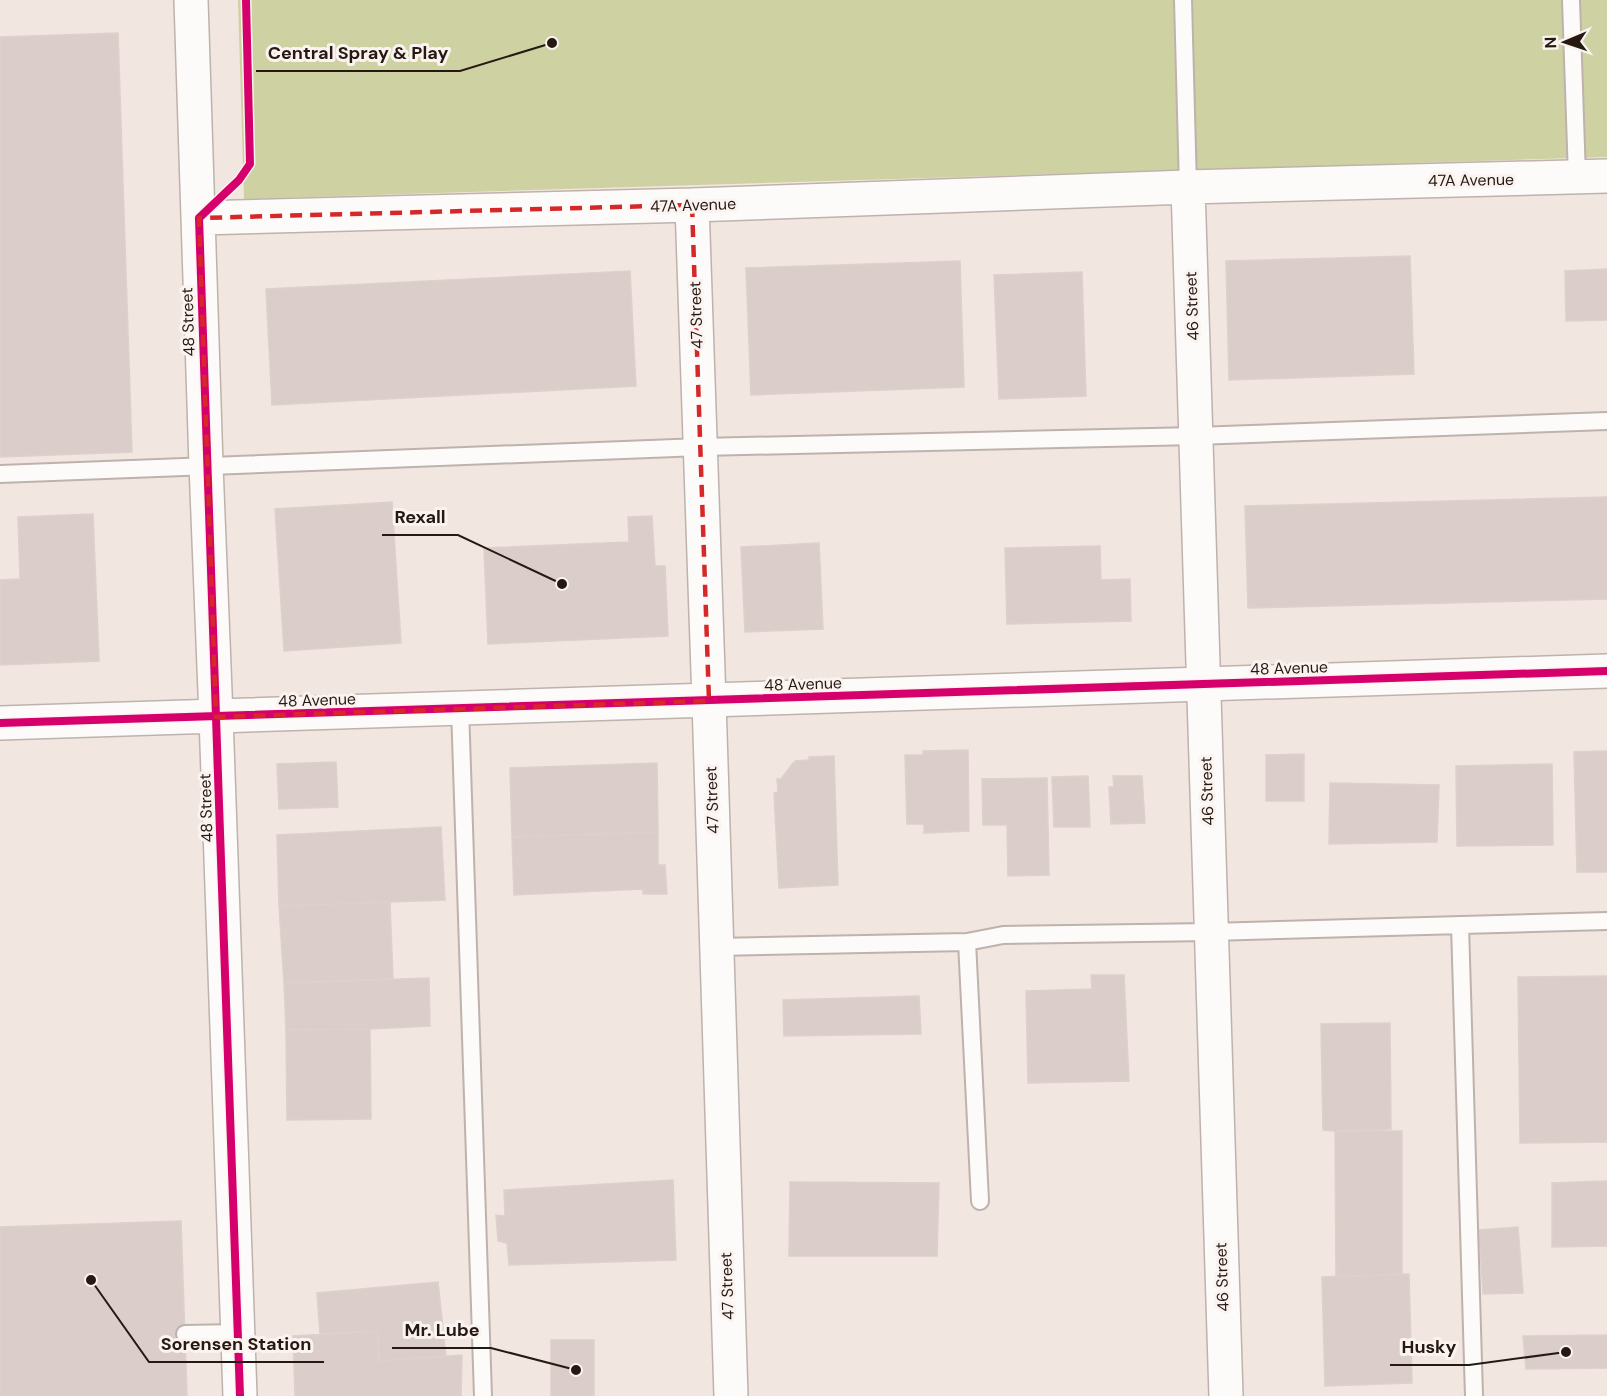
<svg xmlns="http://www.w3.org/2000/svg" width="1607" height="1396" font-family="'DM Sans',sans-serif">
<style>
.green{fill:#ced1a1}
.building{fill:#dacdca;stroke:#ded0cd;stroke-width:1.5}
.lines{fill:none;stroke-linecap:round;stroke-linejoin:round}
.service-casing{stroke:#beb2ac;stroke-width:20}
.minor-casing{stroke:#beb2ac;stroke-width:36}
.tertiary-casing{stroke:#beb2ac;stroke-width:36}
.service{stroke:#fdfbfa;stroke-width:16}
.minor{stroke:#fdfbfa;stroke-width:33}
.tertiary{stroke:#fdfbfa;stroke-width:33}
.cycleway-casing{stroke:#fbf3f0;stroke-width:11}
.cycleway{stroke:#d6006c;stroke-width:8}
.marked{fill:none;stroke:#d62828;stroke-width:4.5;stroke-dasharray:12 8;stroke-linejoin:round}
.labels{text-anchor:middle;dominant-baseline:central;stroke-width:6;stroke-linejoin:round;paint-order:stroke}
.street-label{font-size:16px;fill:#261912;stroke:#fbf3f0}
.leader{fill:none;stroke:#261912;stroke-width:2}
.callout-dot{fill:#261912;stroke:#fbf3f0;stroke-width:2}
.callout-label{font-size:18px;text-anchor:middle;font-weight:bold;fill:#261912;stroke:#fbf3f0;stroke-width:6;stroke-linejoin:round;paint-order:stroke}
</style>
<rect width="100%" height="100%" fill="#f2e6e0"/>
<path class="green" d="M 238,0 L 1607,0 L 1607,157 L 244,199 Z"/>
<path class="building" d="M 118,33 L 132,452 L 0,457 L 0,37 Z
M 1410,256 L 1414,374 L 1229,380 L 1226,261 Z
M 960,261 L 964,387 L 751,395 L 746,268 Z
M 1607,269 L 1607,320 L 1566,321 L 1565,271 Z
M 630,271 L 636,386 L 272,405 L 266,289 Z
M 1082,272 L 1086,396 L 999,399 L 994,275 Z
M 1607,497 L 1607,599 L 1248,608 L 1245,506 Z
M 392,502 L 401,643 L 284,651 L 275,509 Z
M 93,514 L 99,661 L 0,665 L 0,580 L 20,579 L 18,517 Z
M 652,516 L 655,566 L 665,566 L 668,636 L 488,644 L 484,548 L 629,542 L 628,517 Z
M 819,543 L 823,629 L 745,632 L 741,547 Z
M 1100,546 L 1101,580 L 1130,579 L 1131,621 L 1007,624 L 1005,548 Z
M 968,750 L 969,831 L 924,833 L 924,824 L 907,824 L 905,755 L 923,755 L 923,751 Z
M 1607,751 L 1607,872 L 1577,872 L 1574,752 Z
M 1304,754 L 1304,801 L 1266,801 L 1266,755 Z
M 834,756 L 838,885 L 779,888 L 774,793 L 778,792 L 777,779 L 781,779 L 793,763 L 795,763 L 795,761 L 809,760 L 809,757 Z
M 336,762 L 338,807 L 279,809 L 277,764 Z
M 657,763 L 658,832 L 512,837 L 510,768 Z
M 1552,764 L 1553,845 L 1457,846 L 1456,766 Z
M 1088,776 L 1090,827 L 1054,827 L 1052,777 Z
M 1113,776 L 1142,776 L 1145,823 L 1111,824 L 1109,787 L 1114,787 Z
M 1047,778 L 1049,875 L 1008,876 L 1007,825 L 983,825 L 982,779 Z
M 1330,783 L 1439,785 L 1437,842 L 1329,844 Z
M 441,827 L 445,900 L 279,906 L 277,835 Z
M 658,832 L 658,865 L 665,865 L 667,894 L 643,894 L 643,889 L 514,895 L 512,837 Z
M 390,902 L 393,979 L 284,983 L 279,906 Z
M 1091,975 L 1124,975 L 1129,1081 L 1028,1083 L 1026,991 L 1092,989 Z
M 1607,976 L 1607,1142 L 1520,1143 L 1518,977 Z
M 429,978 L 430,1026 L 370,1029 L 286,1030 L 284,983 Z
M 919,996 L 921,1034 L 784,1036 L 783,1000 Z
M 1390,1023 L 1391,1129 L 1335,1131 L 1323,1130 L 1321,1024 Z
M 370,1029 L 371,1119 L 287,1120 L 286,1030 Z
M 1335,1131 L 1402,1131 L 1402,1274 L 1336,1277 Z
M 673,1180 L 676,1260 L 509,1265 L 507,1243 L 498,1241 L 496,1215 L 505,1216 L 504,1190 Z
M 1607,1181 L 1607,1246 L 1552,1247 L 1552,1183 Z
M 790,1182 L 939,1183 L 937,1256 L 789,1256 Z
M 181,1221 L 187,1396 L 0,1396 L 0,1227 Z
M 1518,1227 L 1523,1293 L 1483,1294 L 1479,1230 Z
M 1409,1274 L 1412,1383 L 1325,1386 L 1322,1277 Z
M 438,1282 L 446,1356 L 379,1361 L 378,1331 L 320,1334 L 317,1293 Z
M 378,1331 L 379,1361 L 462,1355 L 461,1396 L 295,1396 L 293,1336 Z
M 1607,1335 L 1607,1368 L 1526,1369 L 1523,1336 Z
M 551,1340 L 594,1340 L 594,1396 L 551,1396 Z"/>
<g class="lines">
<defs>
<path id="service" d="M 1183,0 L 1188,187
M 1571,0 L 1577,177
M 0,474 L 701,447 L 1196,436 L 1607,421
M 460,708 L 483,1396
M 1460,925 L 1474,1396
M 967,942 L 980,1201
M 717,947 L 967,942 L 1003,935 L 1211,932 L 1607,921
M 185,1334 L 238,1333"/>
<path id="minor" d="M 191,0 L 206,465 L 216,717
M 1188,187 L 1226,1396
M 692,205 L 709,701
M 199,218 L 692,205 L 1188,187 L 1607,176"/>
<path id="tertiary" d="M 709,701 L 731,1396
M 216,717 L 240,1396
M 0,723 L 1607,671"/>
</defs>
<use href="#service" class="service-casing"/>
<use href="#minor" class="minor-casing"/>
<use href="#tertiary" class="tertiary-casing"/>
<use href="#service" class="service"/>
<use href="#minor" class="minor"/>
<use href="#tertiary" class="tertiary"/>
<defs>
<path id="cycleway" d="M 0,723 L 1607,671
M 240,1396 C 228,1003 210,611 199,218 L 239,180 L 250,164 L 246,0"/>
</defs>
<use href="#cycleway" class="cycleway-casing"/>
<use href="#cycleway" class="cycleway"/>
</g>
<path class="marked" d="M 692,205 L 709,701 L 216,717 L 199,218 Z"/>
<g class="labels">
<g class="street-label">
<text transform="translate(1471 180) rotate(-1)">47A Avenue</text>
<text transform="translate(693 205) rotate(-2)">47A Avenue</text>
<text transform="translate(1192 306) rotate(-92)">46 Street</text>
<text transform="translate(696 315) rotate(-92)">47 Street</text>
<text transform="translate(188 322) rotate(-92)">48 Street</text>
<text transform="translate(1289 668) rotate(-2)">48 Avenue</text>
<text transform="translate(803 684) rotate(-2)">48 Avenue</text>
<text transform="translate(317 700) rotate(-2)">48 Avenue</text>
<text transform="translate(1207 791) rotate(-92)">46 Street</text>
<text transform="translate(712 800) rotate(-92)">47 Street</text>
<text transform="translate(206 808) rotate(-92)">48 Street</text>
<text transform="translate(1222 1277) rotate(-92)">46 Street</text>
<text transform="translate(727 1286) rotate(-92)">47 Street</text>
</g>
</g>
<path class="leader" d="M552 43L460 71H256M562 584L458 535H382M576 1370L491 1348H392M91 1280L149 1362H324M1566 1352L1469 1365H1390"/>
<g class="callout-dot">
<circle cx="552" cy="43" r="6"/>
<circle cx="562" cy="584" r="6"/>
<circle cx="576" cy="1370" r="6"/>
<circle cx="91" cy="1280" r="6"/>
<circle cx="1566" cy="1352" r="6"/>
</g>
<g class="callout-label">
<text x="358" y="59">Central Spray &amp; Play</text>
<text x="420" y="523">Rexall</text>
<text x="442" y="1336">Mr. Lube</text>
<text x="236" y="1350">Sorensen Station</text>
<text x="1429" y="1353">Husky</text>
</g>
<g transform="translate(1565 42) rotate(268)" stroke="#fbf3f0" stroke-width="4.5" paint-order="stroke">
<path d="M0-4.5L10 22L0 15L-10 22Z" fill="#261912"/>
<text y="-9" font-size="16" font-weight="bold" text-anchor="middle" fill="#261912">N</text>
</g>
</svg>
